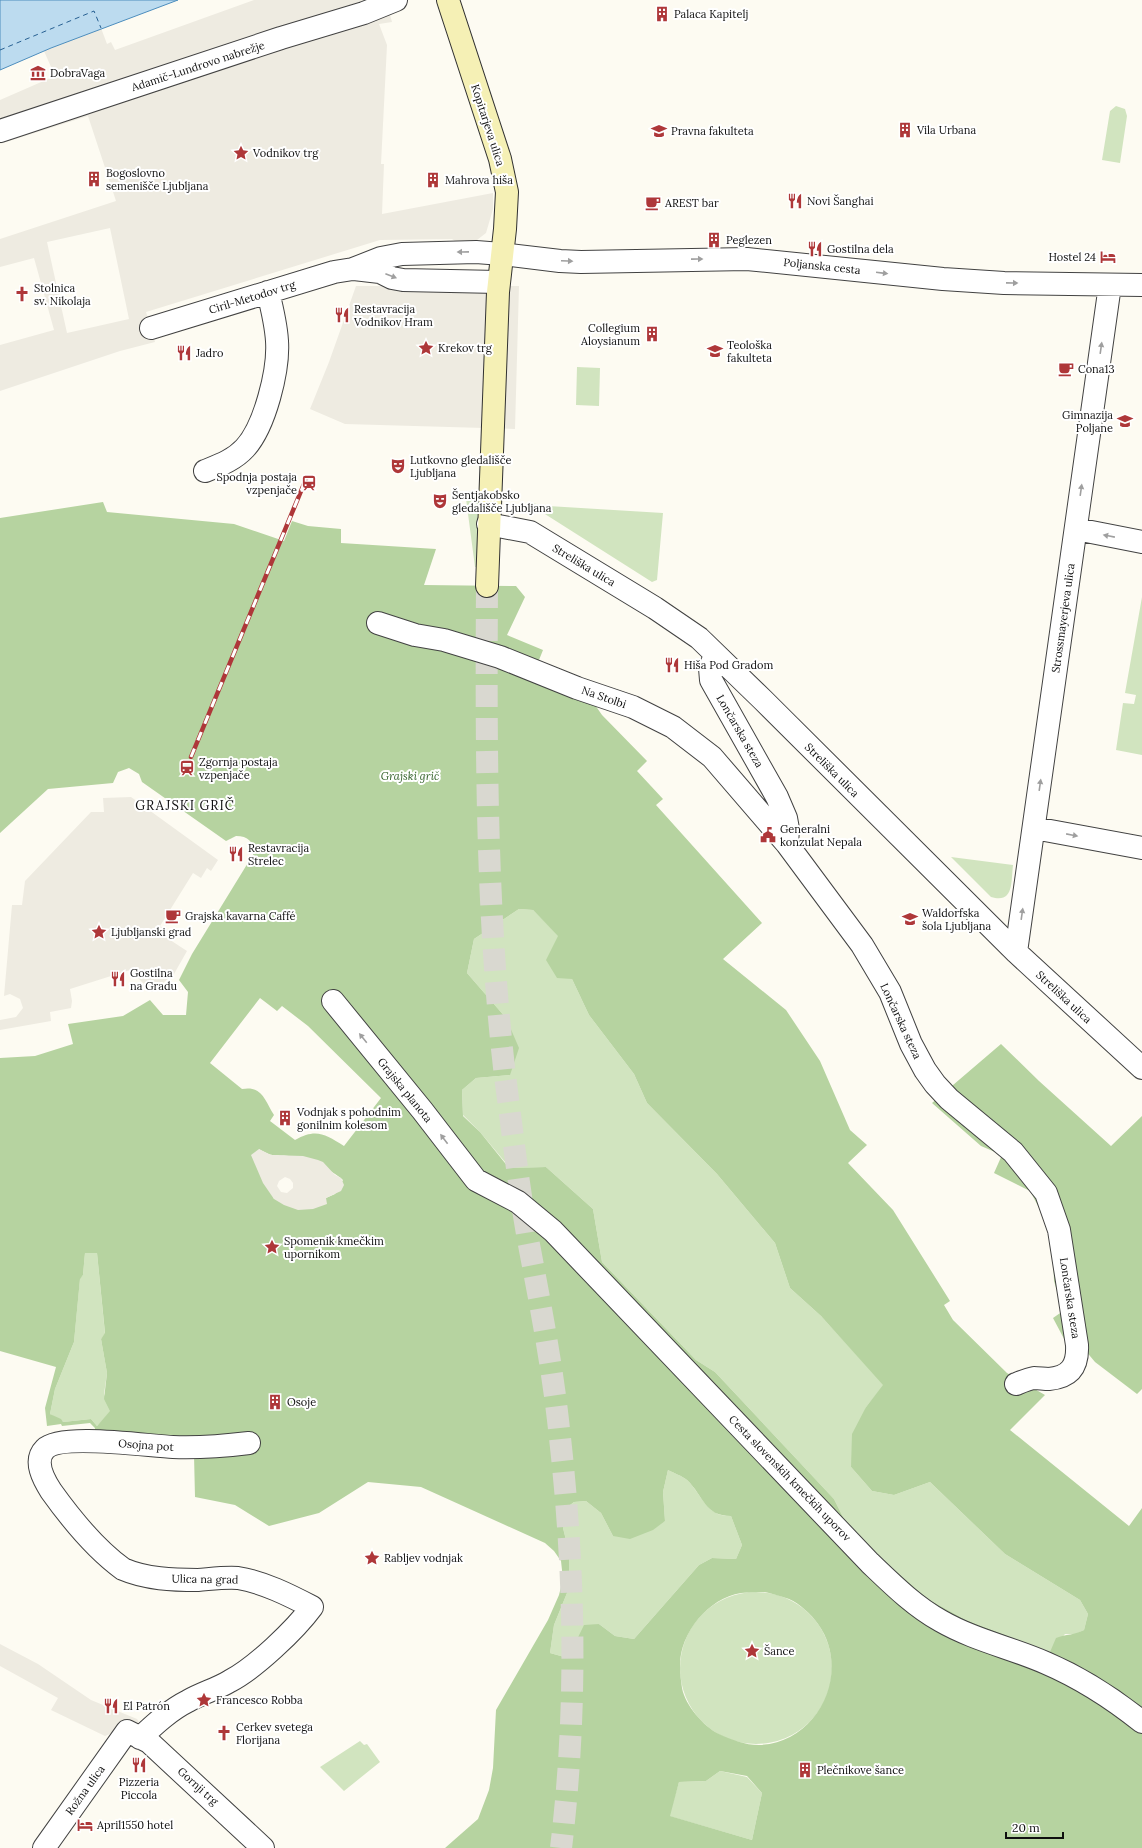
<svg xmlns="http://www.w3.org/2000/svg" width="1142" height="1848" font-family="Lora,serif">
<style>
.green{fill:#d1e4bf}
.forest{fill:#b6d3a0;fill-rule:evenodd}
.plaza{fill:#eeebe1;fill-rule:evenodd}
.water{fill:#bcdbef;stroke:#4c8dbd}
.lines{fill:none;stroke-linecap:round;stroke-linejoin:round}
.ferry{stroke:#276092;stroke-width:1;stroke-dasharray:5 4;stroke-linecap:butt}
.secondary-tunnel{stroke:#d9d8d0;stroke-width:22;stroke-dasharray:22 11;stroke-linecap:butt}
.minor-casing{stroke:#424242;stroke-width:24}
.secondary-casing{stroke:#313131;stroke-width:24}
.minor{stroke:#fff;stroke-width:22}
.secondary{stroke:#f5f0b5;stroke-width:22}
.rail-casing{stroke:#ae3739;stroke-width:4.5}
.rail{stroke:#fff;stroke-width:3;stroke-dasharray:9;stroke-linecap:butt}
.oneway{fill:#9f9f9f}
.labels{text-anchor:middle;dominant-baseline:central;stroke-width:4;stroke-linejoin:round;paint-order:stroke}
.poi-label{font-size:11px;fill:#0f0f0f;stroke:#fff;text-anchor:start}
.street-label{font-size:11px;fill:#0f0f0f;stroke:#fff}
.park-label{font-size:11px;font-style:italic;fill:#305f26;stroke:#fff}
.quarter-label{font-size:13px;letter-spacing:1px;fill:#0f0f0f;stroke:#fff}
</style>
<rect width="100%" height="100%" fill="#fdfbf2"/>
<path class="green" d="M 1116,106 L 1125,109 L 1127,116 L 1120,163 L 1102,160 L 1110,111 Z
M 577,367 L 600,368 L 599,406 L 576,405 Z
M 465,491 L 479,491 L 477,567 L 475,567 Z
M 526,502 L 548,506 L 663,513 L 657,580 L 652,582 Z
M 1142,597 L 1142,755 L 1116,750 L 1123,703 L 1134,704 L 1136,695 L 1125,693 Z
M 951,857 L 1013,865 C 1011,882 1014,904 991,897 Z
M 519,909 L 533,910 L 559,936 L 572,979 L 589,1015 L 634,1074 L 647,1103 L 717,1174 L 775,1243 L 790,1288 L 821,1316 L 884,1385 L 866,1407 L 851,1467 L 872,1491 L 894,1495 L 930,1482 L 1005,1554 L 1080,1600 L 1088,1614 L 1084,1630 L 1076,1634 L 1065,1634 L 1050,1652 L 966,1620 L 928,1599 L 879,1556 L 844,1519 L 834,1499 L 715,1372 L 696,1360 L 602,1262 L 593,1209 L 546,1167 L 510,1168 L 480,1132 L 463,1115 L 462,1090 L 476,1078 L 510,1075 L 506,1018 L 467,973 L 474,939 Z
M 85,1253 L 97,1253 L 105,1334 L 101,1339 L 107,1373 L 104,1394 L 111,1411 L 97,1426 L 91,1419 L 63,1422 L 50,1414 L 55,1389 L 74,1342 L 80,1278 L 83,1275 Z
M 668,1470 C 674,1473 682,1476 687,1480 C 702,1494 706,1517 731,1516 L 742,1545 L 736,1559 L 712,1558 L 699,1565 L 634,1639 L 615,1636 L 599,1624 L 568,1658 L 550,1653 L 554,1625 L 567,1593 L 569,1571 L 569,1552 L 563,1528 L 565,1509 L 574,1502 L 586,1501 L 601,1513 L 613,1536 L 665,1521 L 663,1492 Z
M680 1668a76 76 0 1 1 152 0a76 76 0 1 1-152 0Z
M 360,1741 L 364,1745 L 367,1744 L 380,1762 L 344,1791 L 320,1767 Z
M 720,1771 L 747,1777 L 762,1793 L 752,1840 L 669,1816 L 679,1782 L 706,1781 Z"/>
<path class="forest" d="M 103,502 L 107,512 L 234,524 L 284,541 L 292,521 L 308,526 L 341,529 L 341,543 L 436,549 L 424,585 L 516,586 L 525,597 L 507,635 L 543,650 L 539,660 L 579,682 L 602,715 L 647,761 L 637,771 L 663,799 L 656,805 L 762,923 L 723,959 L 786,1010 L 820,1061 L 850,1130 L 867,1145 L 848,1163 L 893,1210 L 950,1301 L 944,1305 L 953,1320 L 1007,1373 L 1045,1395 L 1010,1430 L 1129,1526 L 1142,1508 L 1142,1848 L 445,1848 L 478,1819 L 489,1790 L 493,1768 L 496,1710 L 548,1620 L 559,1595 L 563,1579 L 561,1561 L 554,1551 L 545,1543 L 421,1487 L 368,1482 L 319,1513 L 269,1526 L 235,1505 L 195,1497 L 194,1455 L 94,1437 L 95,1428 L 90,1423 L 62,1426 L 61,1424 L 47,1426 L 45,1408 L 56,1367 L 0,1351 L 0,1058 L 35,1056 L 73,1044 L 68,1024 L 123,1016 L 150,1000 L 163,1015 L 186,1015 L 188,992 L 179,980 L 192,954 L 254,853 C 254,842 248,836 236,836 L 226,841 L 142,782 L 139,774 L 129,768 L 118,772 L 113,783 L 48,789 L 0,833 L 0,518 ZM 519,909 L 533,910 L 558,936 L 546,960 L 557,978 L 572,979 L 589,1015 L 634,1074 L 647,1103 L 717,1174 L 775,1243 L 790,1288 L 821,1316 L 883,1385 L 866,1407 L 852,1434 L 851,1467 L 872,1491 L 894,1495 L 930,1482 L 1005,1554 L 1080,1600 L 1088,1614 L 1084,1630 C 1075,1635 1066,1634 1056,1638 L 1050,1652 L 966,1620 L 928,1599 L 879,1556 L 844,1519 L 834,1499 L 715,1372 L 696,1360 L 602,1262 L 593,1209 L 546,1167 L 509,1168 L 480,1132 L 463,1116 L 462,1090 L 476,1078 L 510,1075 L 519,1048 L 506,1018 L 467,973 L 474,939 ZM 260,998 L 277,1011 L 282,1006 L 308,1026 L 381,1098 L 344,1146 C 325,1134 316,1128 295,1140 L 270,1121 L 274,1115 C 265,1101 262,1085 242,1089 L 210,1063 ZM 259,1149 C 272,1157 274,1155 289,1156 C 304,1157 333,1170 343,1180 L 335,1194 L 326,1198 L 274,1199 ZM 85,1253 L 97,1253 L 105,1333 L 101,1339 L 107,1373 L 104,1399 L 110,1411 L 97,1426 L 91,1419 L 63,1422 L 61,1419 L 50,1414 L 55,1389 L 74,1342 L 80,1279 L 83,1275 ZM 668,1470 C 674,1473 682,1476 687,1480 C 704,1496 704,1516 731,1516 L 742,1545 L 736,1559 L 712,1558 L 699,1565 L 634,1639 L 615,1636 L 599,1624 L 584,1625 L 568,1658 L 550,1653 L 554,1625 L 567,1593 L 569,1571 L 569,1552 L 563,1528 L 565,1509 L 574,1502 L 586,1501 L 601,1513 L 613,1536 L 630,1539 L 653,1530 L 665,1521 L 663,1492 ZM 765,1592 C 773,1594 781,1596 789,1599 C 800,1604 811,1614 818,1624 C 852,1671 819,1743 759,1745 C 745,1745 732,1740 719,1734 C 704,1727 685,1705 682,1688 C 681,1681 680,1674 680,1667 C 679,1634 708,1598 741,1593 C 749,1592 757,1592 765,1592 ZM 720,1771 L 747,1776 L 762,1793 L 752,1840 L 670,1816 L 679,1782 L 706,1781 Z
M 1001,1044 L 1039,1081 L 1111,1146 L 1142,1116 L 1142,1389 L 1137,1394 L 1095,1362 L 1085,1350 L 1071,1352 L 1053,1318 L 1063,1311 L 1054,1281 L 1053,1250 L 1045,1219 L 1030,1191 L 994,1173 L 1002,1155 L 981,1146 L 932,1103 Z"/>
<path class="plaza" d="M 254,0 L 386,0 L 392,22 L 379,24 L 387,45 L 381,164 L 384,164 L 382,214 L 493,193 L 493,209 L 486,233 L 477,240 L 463,244 L 458,243 L 452,239 L 380,240 L 146,312 L 155,342 L 120,351 L 0,391 L 0,345 L 54,330 L 34,258 L 0,267 L 0,239 L 116,201 L 88,116 L 0,144 L 0,100 L 55,76 L 44,51 L 51,48 L 101,28 L 107,44 L 111,42 L 115,50 ZM 110,228 L 129,319 L 67,333 L 47,242 Z
M 356,286 L 519,286 L 515,429 L 345,424 L 310,409 L 329,362 Z
M 131,797 L 218,860 L 211,871 L 207,868 L 201,878 L 193,873 L 160,926 L 167,931 L 164,936 L 187,951 L 174,974 L 152,992 L 130,970 L 70,989 L 72,1001 L 71,1008 L 50,1012 L 51,1021 L 0,1030 L 0,1020 L 16,1017 L 23,1008 L 20,999 L 10,994 L 4,996 L 12,905 L 22,905 L 25,881 L 91,812 L 104,812 L 103,798 Z
M 259,1149 L 271,1155 L 303,1156 L 318,1160 L 323,1162 L 335,1175 L 341,1178 L 344,1185 L 341,1191 L 326,1198 L 327,1204 L 313,1209 L 298,1210 L 284,1205 L 274,1199 L 263,1183 L 251,1155 ZM 285,1177 L 290,1179 L 293,1183 L 293,1188 L 287,1193 L 281,1192 L 277,1186 L 279,1181 Z
M 0,1644 L 38,1664 L 91,1700 L 137,1719 L 139,1722 L 105,1736 L 51,1710 L 58,1698 L 0,1666 Z"/>
<path class="water" d="M 0,0 L 178,0 L 51,48 L 0,70 Z"/>
<g class="lines">
<path class="ferry" d="M 0,50 L 94,11 L 101,28"/>
<path class="secondary-tunnel" d="M 487,586 C 486,749 486,914 505,1076 C 512,1128 518,1182 527,1234 C 539,1298 552,1363 559,1429 C 575,1569 578,1707 561,1848"/>
<defs>
<path id="minor" d="M 0,131 L 281,38 L 364,13 L 396,0
M 354,269 L 380,272 L 392,278 L 403,280 L 498,282
M 151,328 L 334,272 L 353,269 L 381,258 L 402,254 L 476,252 L 502,254 L 560,261 L 581,262 L 747,259 L 943,279 L 1004,283 L 1142,285
M 205,471 C 220,465 234,460 245,448 C 265,426 279,370 277,341 C 276,324 272,308 268,292
M 488,524 L 530,532 L 655,608 L 699,638 L 763,700 L 1016,952 L 1142,1068
M 1076,529 L 1142,542
M 378,623 L 415,635 L 444,640 L 500,657 L 577,688 L 633,707 L 673,727 L 712,757 L 787,844 L 862,945 L 890,992 L 911,1044 L 925,1070 L 935,1084 L 949,1099 L 1013,1152 L 1046,1193 L 1059,1230 L 1077,1345 C 1078,1365 1071,1377 1049,1379 C 1044,1379 1039,1378 1034,1378 C 1028,1379 1021,1382 1016,1384
M 715,655 L 710,668 L 711,680 L 777,797 L 786,818 L 788,829 L 787,844
M 1034,828 L 1142,848
M 1016,952 L 1110,285
M 333,1001 L 422,1110 L 476,1180 L 518,1202 L 553,1231 L 870,1563 C 892,1584 914,1606 941,1621 C 974,1640 1012,1648 1046,1663 C 1081,1678 1112,1698 1142,1722
M 140,1738 C 155,1724 170,1710 188,1701 C 202,1693 217,1689 230,1681 C 255,1668 295,1630 312,1607 C 289,1595 263,1582 238,1578 C 225,1577 211,1579 198,1580 C 173,1580 146,1579 123,1569 C 94,1548 71,1519 51,1491 C 44,1480 33,1461 45,1449 C 61,1433 148,1446 173,1447 C 198,1448 224,1446 249,1443
M 44,1848 L 127,1731 L 149,1742 L 263,1848"/>
<path id="secondary" d="M 448,0 L 500,159 L 507,192 L 505,229 L 498,292 L 487,586"/>
</defs>
<use href="#minor" class="minor-casing"/>
<use href="#secondary" class="secondary-casing"/>
<use href="#minor" class="minor"/>
<use href="#secondary" class="secondary"/>
<defs>
<path id="rail" d="M 191,757 L 306,479"/>
</defs>
<use href="#rail" class="rail-casing"/>
<use href="#rail" class="rail"/>
</g>
<defs><path id="oneway-solid" d="M-6-.8H1V-3.2L6.5 0L1 3.2V.8H-6Z"/></defs>
<g class="oneway">
<use href="#oneway-solid" transform="translate(463 252) rotate(179)"/>
<use href="#oneway-solid" transform="translate(697 259) rotate(-1)"/>
<use href="#oneway-solid" transform="translate(567 261) rotate(2)"/>
<use href="#oneway-solid" transform="translate(882 273) rotate(7)"/>
<use href="#oneway-solid" transform="translate(391 276) rotate(21)"/>
<use href="#oneway-solid" transform="translate(1012 283) rotate(1)"/>
<use href="#oneway-solid" transform="translate(1101 348) rotate(-82)"/>
<use href="#oneway-solid" transform="translate(1081 490) rotate(-82)"/>
<use href="#oneway-solid" transform="translate(1109 536) rotate(-169)"/>
<use href="#oneway-solid" transform="translate(1040 785) rotate(-82)"/>
<use href="#oneway-solid" transform="translate(1072 835) rotate(11)"/>
<use href="#oneway-solid" transform="translate(1022 914) rotate(-82)"/>
<use href="#oneway-solid" transform="translate(363 1038) rotate(-129)"/>
<use href="#oneway-solid" transform="translate(444 1139) rotate(-127)"/>
</g>
<defs>
<symbol id="building-bare" viewBox="-9 -9 18 18"><path d="M-4-6H4V6H1V3H-1V6H-4ZM-2.5-4.3h1.7v1.8h-1.7ZM.8-4.3h1.7v1.8H.8ZM-2.5-1h1.7V.8h-1.7ZM.8-1h1.7V.8H.8Z" fill="#ae3739" stroke="#fff" stroke-width="2.5" paint-order="stroke"/></symbol>
<symbol id="museum-bare" viewBox="-9 -9 18 18"><path d="M0-6L6-3V-2H-6V-3ZM-5-1h2V3h-2ZM-1-1h2V3h-2ZM3-1h2V3H3ZM-6 4H6V6H-6Z" fill="#ae3739" stroke="#fff" stroke-width="2.5" paint-order="stroke"/></symbol>
<symbol id="university-bare" viewBox="-9 -9 18 18"><path d="M0-5L7-2L0 1L-7-2ZM-4 1L0 2.5L4 1V4Q0 6-4 4Z" fill="#ae3739" stroke="#fff" stroke-width="2.5" paint-order="stroke"/></symbol>
<symbol id="sight-bare" viewBox="-9 -9 18 18"><path d="M0-6L1.8-2.2L6-1.7L2.9 1.2L3.7 5.4L0 3.3L-3.7 5.4L-2.9 1.2L-6-1.7L-1.8-2.2Z" fill="#ae3739" stroke="#fff" stroke-width="2.5" paint-order="stroke"/></symbol>
<symbol id="restaurant-bare" viewBox="-9 -9 18 18"><path d="M-5-6h1v4h1v-4h1v4h1v-4h1v5L-1.5 .5V6h-2V.5L-5-1ZM5-6V6H3V1.5H1.5Q1.5-4 5-6Z" fill="#ae3739" stroke="#fff" stroke-width="2.5" paint-order="stroke"/></symbol>
<symbol id="cafe-bare" viewBox="-9 -9 18 18"><path d="M-5.5-4.5H6V0H3Q3 3.5 0 3.5H-2.5Q-5.5 3.5-5.5 0ZM3-3.2v2h1.7v-2ZM-6 4.5H4V6H-6Z" fill="#ae3739" stroke="#fff" stroke-width="2.5" paint-order="stroke"/></symbol>
<symbol id="hotel-bare" viewBox="-9 -9 18 18"><path d="M-6-4.5h1.5V1H6V5H4.5V3h-9V5H-6ZM-4 0a1.8 1.8 0 1 1 3.6 0ZM.5 0V-2.5h3Q6-2.5 6 0Z" fill="#ae3739" stroke="#fff" stroke-width="2.5" paint-order="stroke"/></symbol>
<symbol id="church-bare" viewBox="-9 -9 18 18"><path d="M-1.2-6h2.4v3.5h3.3v2.4h-3.3V6h-2.4V-.1h-3.3v-2.4h3.3Z" fill="#ae3739" stroke="#fff" stroke-width="2.5" paint-order="stroke"/></symbol>
<symbol id="school-bare" viewBox="-9 -9 18 18"><path d="M0-5L7-2L0 1L-7-2ZM-4 1L0 2.5L4 1V4Q0 6-4 4Z" fill="#ae3739" stroke="#fff" stroke-width="2.5" paint-order="stroke"/></symbol>
<symbol id="theatre-bare" viewBox="-9 -9 18 18"><path d="M-5-5.5Q0-4 5-5.5V0Q5 5 0 6Q-5 5-5 0ZM-3.3-2.5H-1v1.5H-3.3ZM1-2.5H3.3v1.5H1ZM-2.8 1Q0 5.5 2.8 1Z" fill="#ae3739" stroke="#fff" stroke-width="2.5" paint-order="stroke"/></symbol>
<symbol id="station-bare" viewBox="-9 -9 18 18"><path d="M-3-6H3Q5-6 5-4V2Q5 4 3 4L4.5 6H3L1.5 4h-3L-3 6H-4.5L-3 4Q-5 4-5 2V-4Q-5-6-3-6ZM-3.5-4v3h7v-3ZM-3.5 1v1.5H-2V1ZM2 1v1.5H3.5V1Z" fill="#ae3739" stroke="#fff" stroke-width="2.5" paint-order="stroke"/></symbol>
<symbol id="civic-bare" viewBox="-9 -9 18 18"><path d="M-.6-6.5H3V-4.5H.6V-3L4-1V1h2V6H-6V1h2V-1L-.6-3ZM-1.2 2.5V6h2.4V2.5Z" fill="#ae3739" stroke="#fff" stroke-width="2.5" paint-order="stroke"/></symbol>
</defs>
<g fill-rule="evenodd">
<use href="#building-bare" x="651" y="3" width="22" height="22"/>
<use href="#museum-bare" x="27" y="62" width="22" height="22"/>
<use href="#building-bare" x="894" y="119" width="22" height="22"/>
<use href="#university-bare" x="648" y="120" width="22" height="22"/>
<use href="#sight-bare" x="230" y="142" width="22" height="22"/>
<use href="#building-bare" x="83" y="168" width="22" height="22"/>
<use href="#building-bare" x="422" y="169" width="22" height="22"/>
<use href="#restaurant-bare" x="784" y="190" width="22" height="22"/>
<use href="#cafe-bare" x="642" y="192" width="22" height="22"/>
<use href="#building-bare" x="703" y="229" width="22" height="22"/>
<use href="#restaurant-bare" x="804" y="238" width="22" height="22"/>
<use href="#hotel-bare" x="1097" y="246" width="22" height="22"/>
<use href="#church-bare" x="11" y="283" width="22" height="22"/>
<use href="#restaurant-bare" x="331" y="304" width="22" height="22"/>
<use href="#building-bare" x="641" y="323" width="22" height="22"/>
<use href="#sight-bare" x="415" y="337" width="22" height="22"/>
<use href="#university-bare" x="704" y="340" width="22" height="22"/>
<use href="#restaurant-bare" x="173" y="342" width="22" height="22"/>
<use href="#cafe-bare" x="1055" y="358" width="22" height="22"/>
<use href="#school-bare" x="1114" y="410" width="22" height="22"/>
<use href="#theatre-bare" x="387" y="455" width="22" height="22"/>
<use href="#station-bare" x="298" y="472" width="22" height="22"/>
<use href="#theatre-bare" x="429" y="490" width="22" height="22"/>
<use href="#restaurant-bare" x="661" y="654" width="22" height="22"/>
<use href="#station-bare" x="176" y="757" width="22" height="22"/>
<use href="#civic-bare" x="757" y="824" width="22" height="22"/>
<use href="#restaurant-bare" x="225" y="843" width="22" height="22"/>
<use href="#cafe-bare" x="162" y="905" width="22" height="22"/>
<use href="#school-bare" x="899" y="908" width="22" height="22"/>
<use href="#sight-bare" x="88" y="921" width="22" height="22"/>
<use href="#restaurant-bare" x="107" y="968" width="22" height="22"/>
<use href="#building-bare" x="274" y="1107" width="22" height="22"/>
<use href="#sight-bare" x="261" y="1236" width="22" height="22"/>
<use href="#building-bare" x="264" y="1391" width="22" height="22"/>
<use href="#sight-bare" x="361" y="1547" width="22" height="22"/>
<use href="#sight-bare" x="741" y="1640" width="22" height="22"/>
<use href="#sight-bare" x="193" y="1689" width="22" height="22"/>
<use href="#restaurant-bare" x="100" y="1695" width="22" height="22"/>
<use href="#church-bare" x="213" y="1722" width="22" height="22"/>
<use href="#restaurant-bare" x="128" y="1754" width="22" height="22"/>
<use href="#building-bare" x="794" y="1759" width="22" height="22"/>
<use href="#hotel-bare" x="74" y="1814" width="22" height="22"/>
</g>
<g class="labels">
<g class="poi-label">
<text x="674" y="14">Palaca Kapitelj</text>
<text x="50" y="73">DobraVaga</text>
<text x="917" y="130">Vila Urbana</text>
<text x="671" y="131">Pravna fakulteta</text>
<text x="253" y="153">Vodnikov trg</text>
<text x="106" y="173">Bogoslovno<tspan x="106" dy="13">semenišče Ljubljana</tspan></text>
<text x="445" y="180">Mahrova hiša</text>
<text x="807" y="201">Novi Šanghai</text>
<text x="665" y="203">AREST bar</text>
<text x="726" y="240">Peglezen</text>
<text x="827" y="249">Gostilna dela</text>
<text x="1096" y="257" text-anchor="end">Hostel 24</text>
<text x="34" y="288">Stolnica<tspan x="34" dy="13">sv. Nikolaja</tspan></text>
<text x="354" y="309">Restavracija<tspan x="354" dy="13">Vodnikov Hram</tspan></text>
<text x="640" y="328" text-anchor="end">Collegium<tspan x="640" dy="13">Aloysianum</tspan></text>
<text x="727" y="345">Teološka<tspan x="727" dy="13">fakulteta</tspan></text>
<text x="438" y="348">Krekov trg</text>
<text x="196" y="353">Jadro</text>
<text x="1078" y="369">Cona13</text>
<text x="1113" y="415" text-anchor="end">Gimnazija<tspan x="1113" dy="13">Poljane</tspan></text>
<text x="410" y="460">Lutkovno gledališče<tspan x="410" dy="13">Ljubljana</tspan></text>
<text x="297" y="477" text-anchor="end">Spodnja postaja<tspan x="297" dy="13">vzpenjače</tspan></text>
<text x="452" y="495">Šentjakobsko<tspan x="452" dy="13">gledališče Ljubljana</tspan></text>
<text x="684" y="665">Hiša Pod Gradom</text>
<text x="199" y="762">Zgornja postaja<tspan x="199" dy="13">vzpenjače</tspan></text>
<text x="780" y="829">Generalni<tspan x="780" dy="13">konzulat Nepala</tspan></text>
<text x="248" y="848">Restavracija<tspan x="248" dy="13">Strelec</tspan></text>
<text x="922" y="913">Waldorfska<tspan x="922" dy="13">šola Ljubljana</tspan></text>
<text x="185" y="916">Grajska kavarna Caffé</text>
<text x="111" y="932">Ljubljanski grad</text>
<text x="130" y="973">Gostilna<tspan x="130" dy="13">na Gradu</tspan></text>
<text x="297" y="1112">Vodnjak s pohodnim<tspan x="297" dy="13">gonilnim kolesom</tspan></text>
<text x="284" y="1241">Spomenik kmečkim<tspan x="284" dy="13">upornikom</tspan></text>
<text x="287" y="1402">Osoje</text>
<text x="384" y="1558">Rabljev vodnjak</text>
<text x="764" y="1651">Šance</text>
<text x="216" y="1700">Francesco Robba</text>
<text x="123" y="1706">El Patrón</text>
<text x="236" y="1727">Cerkev svetega<tspan x="236" dy="13">Florijana</tspan></text>
<text x="817" y="1770">Plečnikove šance</text>
<text x="139" y="1782" text-anchor="middle">Pizzeria<tspan x="139" dy="13">Piccola</tspan></text>
<text x="97" y="1825">April1550 hotel</text>
</g>
<g class="street-label">
<text transform="translate(198 66) rotate(-18)">Adamič-Lundrovo nabrežje</text>
<text transform="translate(488 125) rotate(72)">Kopitarjeva ulica</text>
<text transform="translate(822 266) rotate(6)">Poljanska cesta</text>
<text transform="translate(252 297) rotate(-17)">Ciril-Metodov trg</text>
<text transform="translate(584 565) rotate(31)">Streliška ulica</text>
<text transform="translate(1063 618) rotate(-82)">Strossmayerjeva ulica</text>
<text transform="translate(604 697) rotate(19)">Na Stolbi</text>
<text transform="translate(740 731) rotate(60)">Lončarska steza</text>
<text transform="translate(832 770) rotate(45)">Streliška ulica</text>
<text transform="translate(1064 997) rotate(43)">Streliška ulica</text>
<text transform="translate(901 1021) rotate(65)">Lončarska steza</text>
<text transform="translate(405 1090) rotate(51)">Grajska planota</text>
<text transform="translate(1070 1298) rotate(81)">Lončarska steza</text>
<text transform="translate(146 1445) rotate(4)">Osojna pot</text>
<text transform="translate(790 1478) rotate(46)">Cesta slovenskih kmečkih uporov</text>
<text transform="translate(205 1579) rotate(1)">Ulica na grad</text>
<text transform="translate(198 1786) rotate(42)">Gornji trg</text>
<text transform="translate(85 1790) rotate(-54)">Rožna ulica</text>
</g>
<g class="park-label">
<text x="410" y="776">Grajski grič</text>
</g>
<g class="quarter-label">
<text x="185" y="805">GRAJSKI GRIČ</text>
</g>
</g>
<path d="M1006 1832v6h57v-6" fill="none" stroke="#0f0f0f" stroke-width="2"/>
<text x="1012" y="1832" font-size="12" fill="#0f0f0f" stroke="#ffffff" stroke-width="3" paint-order="stroke">20 m</text>
</svg>
